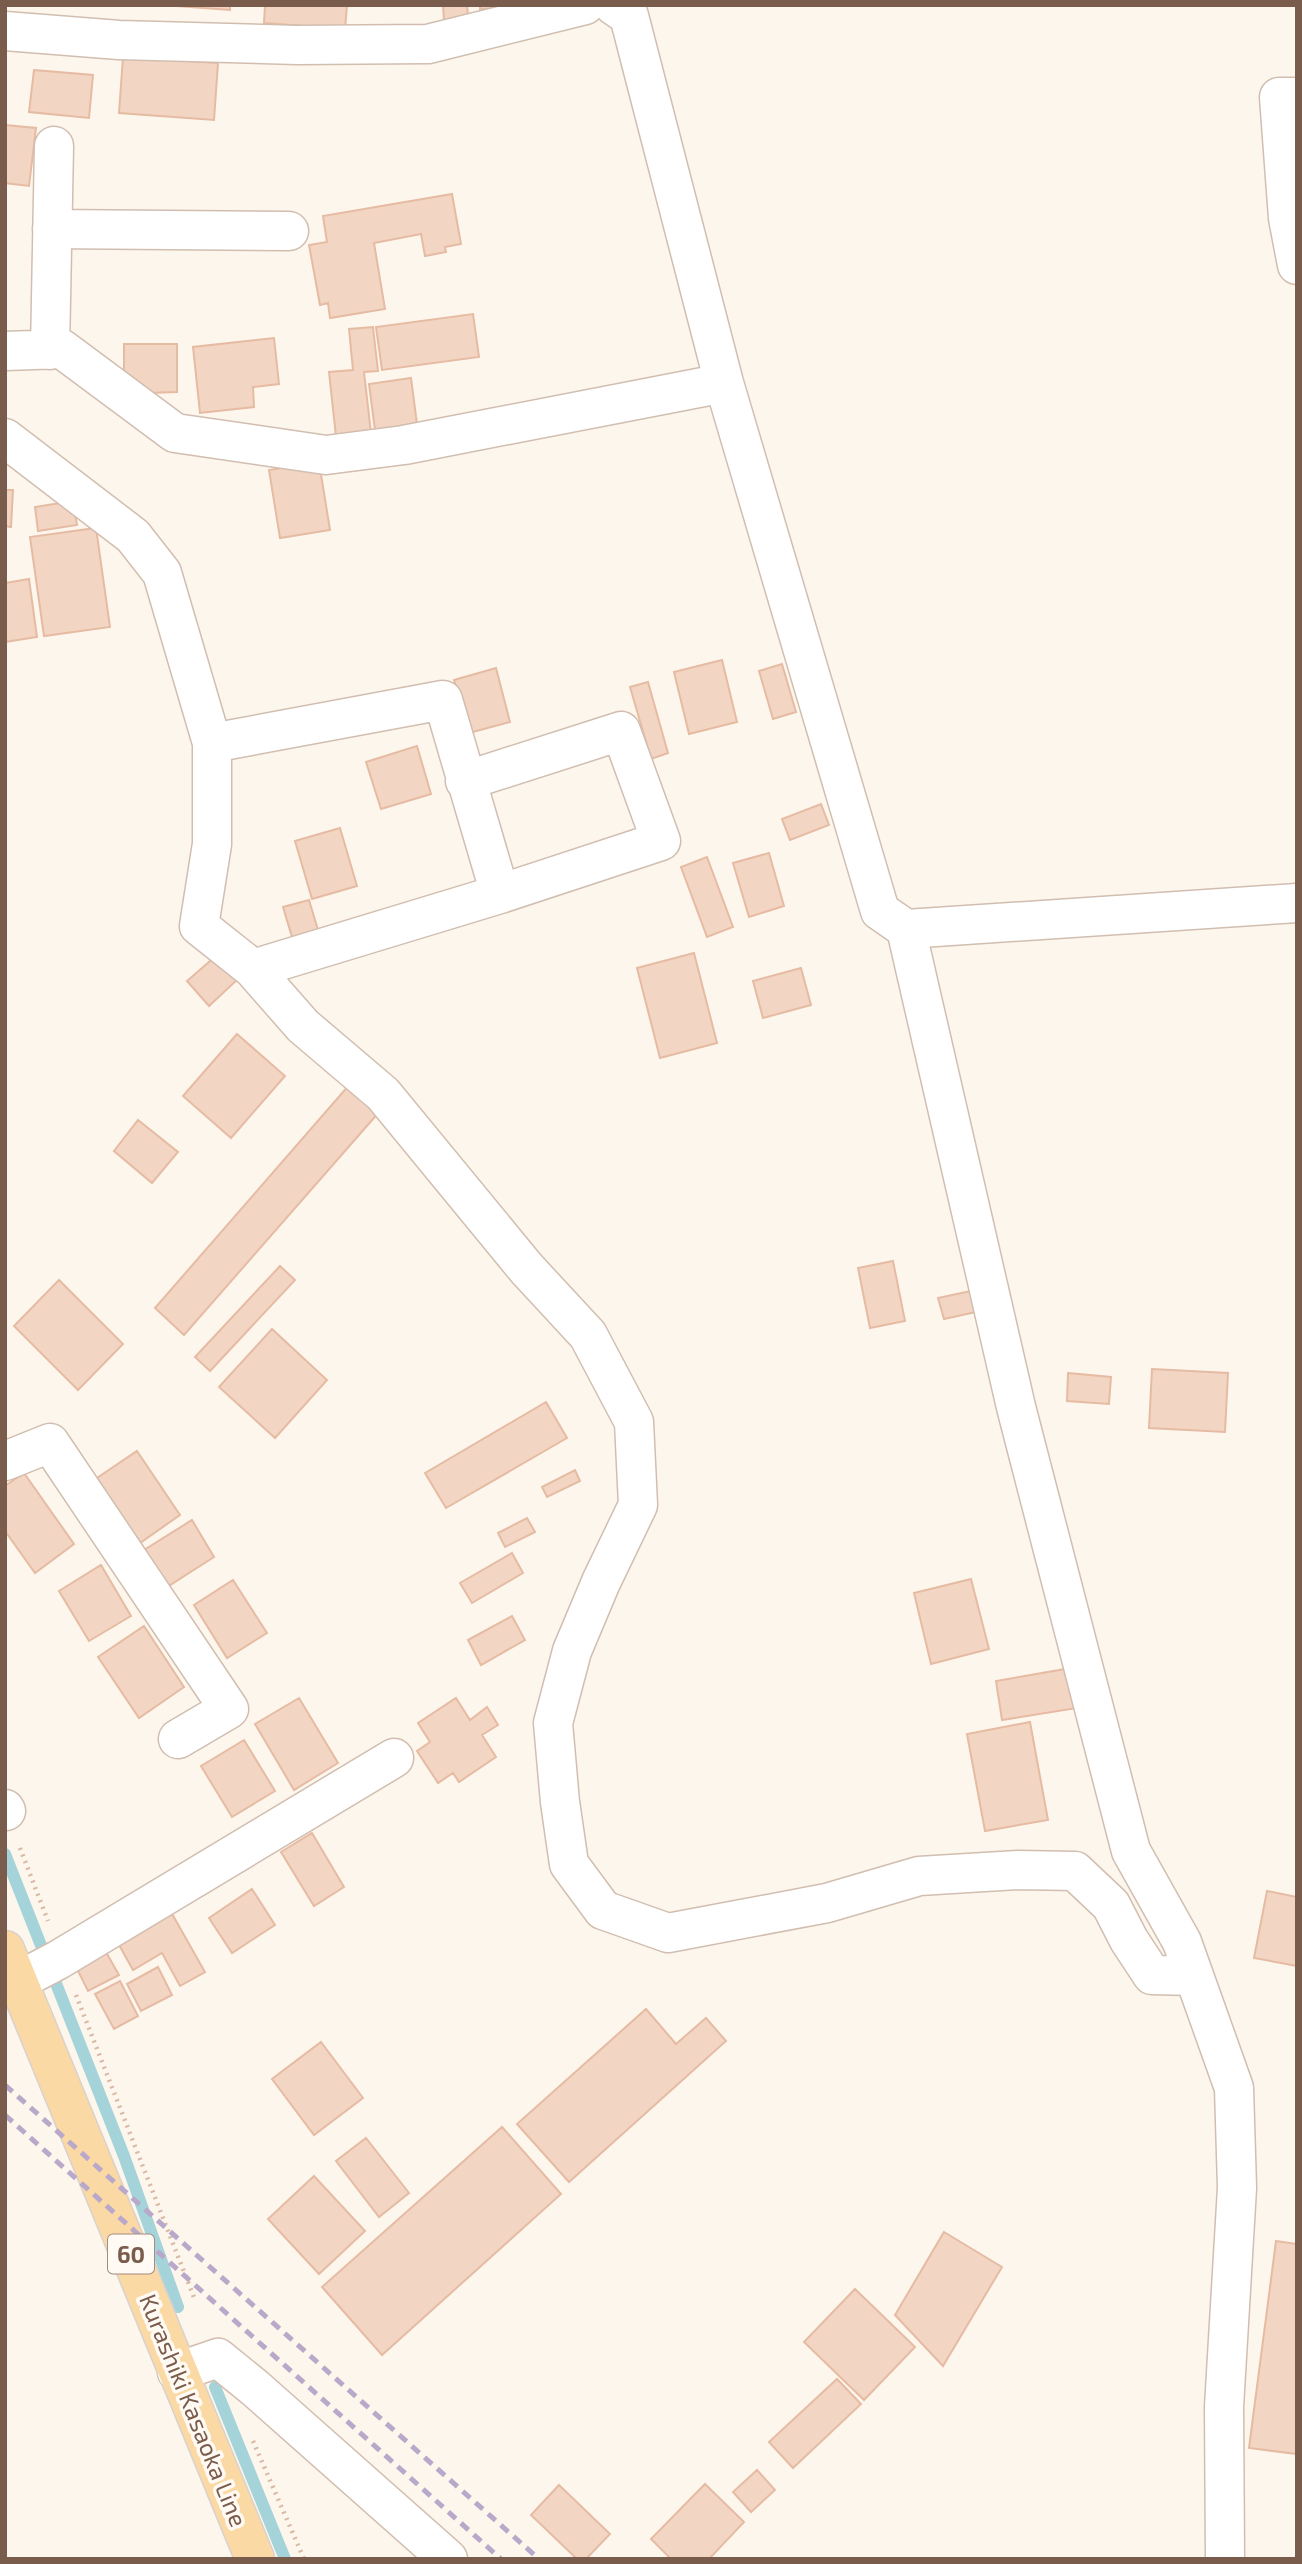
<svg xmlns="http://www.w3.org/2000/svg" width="1302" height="2564" font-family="'Exo 2',sans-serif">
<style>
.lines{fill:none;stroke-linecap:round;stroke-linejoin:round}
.stream{stroke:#a5d3da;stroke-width:12}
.building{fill:#f3d5c3;stroke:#e6bba3;stroke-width:2}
.street-casing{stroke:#d1beb0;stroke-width:41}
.primary-casing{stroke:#dad1cd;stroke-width:41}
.path{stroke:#d9b8a5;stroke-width:4.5;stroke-dasharray:2 5;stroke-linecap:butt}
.street{stroke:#fff;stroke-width:38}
.primary{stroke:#fbd9a5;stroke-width:38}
.rail{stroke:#b9a8c9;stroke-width:5;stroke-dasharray:10 7;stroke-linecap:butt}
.labels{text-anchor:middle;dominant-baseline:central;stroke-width:7;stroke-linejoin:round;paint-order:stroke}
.shield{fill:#fffaf3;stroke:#a28b7f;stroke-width:2}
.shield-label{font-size:23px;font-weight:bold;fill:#7a5c4d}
.street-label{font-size:24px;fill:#7a5c4d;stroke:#fffaf3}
</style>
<rect width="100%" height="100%" fill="#fdf6ec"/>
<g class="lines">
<path class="stream" d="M 5,1854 L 124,2156 L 178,2307
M 215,2387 L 285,2559"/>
</g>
<path class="building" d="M 162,5 L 230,5 L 230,10 Z
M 265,5 L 347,5 L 345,29 L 264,23 Z
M 443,5 L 467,5 L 469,25 L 444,21 Z
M 480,5 L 530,5 L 530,7 L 480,9 Z
M 123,57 L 218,63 L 214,120 L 119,113 Z
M 34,70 L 93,75 L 89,118 L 29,112 Z
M 5,125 L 36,128 L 29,186 L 5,183 Z
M 452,194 L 461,244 L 445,247 L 446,252 L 425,256 L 421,234 L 374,243 L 385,309 L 330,318 L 328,303 L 320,305 L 309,245 L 327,242 L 323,216 Z
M 473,314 L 479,357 L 382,370 L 376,327 Z
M 373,327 L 378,371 L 364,372 L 372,442 L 337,446 L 329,372 L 353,370 L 349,329 Z
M 274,338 L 279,384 L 253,387 L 254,407 L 200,413 L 193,347 Z
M 124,344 L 177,344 L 177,392 L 148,393 L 124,374 Z
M 411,378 L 417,424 L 375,430 L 369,384 Z
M 319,462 L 330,530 L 280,538 L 269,470 Z
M 5,490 L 13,490 L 11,527 L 5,526 Z
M 73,501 L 77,525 L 38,531 L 35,507 Z
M 96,528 L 110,627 L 44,636 L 30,537 Z
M 29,579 L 37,637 L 5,642 L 5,583 Z
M 722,660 L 737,722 L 689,734 L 674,672 Z
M 782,664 L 796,712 L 773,719 L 759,671 Z
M 496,668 L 510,722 L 469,733 L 454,680 Z
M 648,682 L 668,753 L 651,759 L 630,687 Z
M 417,746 L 431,794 L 381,809 L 366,762 Z
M 821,804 L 829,825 L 790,840 L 782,819 Z
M 340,828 L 357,886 L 312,899 L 295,841 Z
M 769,853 L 784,906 L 749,917 L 733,863 Z
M 707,857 L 733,927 L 707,937 L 681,867 Z
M 309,900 L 318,930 L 292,937 L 283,907 Z
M 694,953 L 717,1043 L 660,1058 L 637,968 Z
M 217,955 L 238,979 L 209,1006 L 187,981 Z
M 801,968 L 811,1005 L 763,1018 L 753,981 Z
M 237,1034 L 285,1076 L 231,1138 L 183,1096 Z
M 350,1084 L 380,1111 L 184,1335 L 155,1308 Z
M 138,1120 L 178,1152 L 152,1183 L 114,1151 Z
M 893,1261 L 905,1321 L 870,1328 L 858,1268 Z
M 280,1266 L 295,1280 L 210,1371 L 195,1357 Z
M 59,1280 L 123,1344 L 78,1390 L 14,1326 Z
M 971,1291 L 976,1312 L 944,1319 L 938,1298 Z
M 272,1329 L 327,1380 L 275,1438 L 219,1387 Z
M 1152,1369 L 1228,1373 L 1225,1432 L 1149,1428 Z
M 1068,1373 L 1111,1377 L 1109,1404 L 1067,1401 Z
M 546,1402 L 567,1438 L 446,1508 L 425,1473 Z
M 137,1451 L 180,1515 L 140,1543 L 97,1478 Z
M 575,1470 L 580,1481 L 547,1497 L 542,1487 Z
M 24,1473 L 74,1544 L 35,1573 L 5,1531 L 5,1486 Z
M 527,1518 L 535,1532 L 505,1547 L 498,1533 Z
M 192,1520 L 214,1557 L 167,1587 L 144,1550 Z
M 512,1553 L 523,1573 L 472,1603 L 460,1583 Z
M 101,1565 L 131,1616 L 89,1641 L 59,1591 Z
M 971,1579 L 989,1649 L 931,1664 L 914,1593 Z
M 233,1580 L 267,1633 L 227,1658 L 194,1605 Z
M 512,1616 L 525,1640 L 481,1665 L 468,1640 Z
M 144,1626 L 184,1687 L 139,1718 L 98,1657 Z
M 1071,1668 L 1077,1708 L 1002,1720 L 996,1681 Z
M 299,1698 L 338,1763 L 294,1790 L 255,1724 Z
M 456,1698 L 470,1720 L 487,1707 L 498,1725 L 482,1735 L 496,1757 L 459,1782 L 453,1773 L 438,1783 L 417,1751 L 430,1742 L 418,1723 Z
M 1030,1722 L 1048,1820 L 985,1831 L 967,1734 Z
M 244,1740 L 275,1791 L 232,1817 L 201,1766 Z
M 312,1833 L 344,1887 L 314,1906 L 281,1852 Z
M 252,1889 L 275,1925 L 232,1953 L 209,1918 Z
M 1267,1891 L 1297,1897 L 1297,1966 L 1254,1958 Z
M 171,1912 L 205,1972 L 180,1986 L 162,1953 L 133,1970 L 118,1943 Z
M 106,1952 L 119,1975 L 88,1991 L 76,1967 Z
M 158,1967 L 172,1995 L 141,2011 L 127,1984 Z
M 120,1981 L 138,2016 L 114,2029 L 95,1994 Z
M 646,2009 L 676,2044 L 706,2018 L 726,2041 L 569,2182 L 517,2124 Z
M 321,2042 L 363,2098 L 314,2135 L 272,2079 Z
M 502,2127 L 561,2194 L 382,2355 L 322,2287 Z
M 366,2138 L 409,2193 L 379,2217 L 336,2161 Z
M 314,2176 L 365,2231 L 319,2274 L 268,2219 Z
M 944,2232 L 1002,2267 L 943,2366 L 895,2315 Z
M 1276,2241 L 1297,2244 L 1297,2454 L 1249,2448 Z
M 855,2289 L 915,2347 L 864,2400 L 804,2342 Z
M 837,2379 L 861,2404 L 793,2468 L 769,2442 Z
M 757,2470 L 775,2490 L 751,2512 L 733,2492 Z
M 705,2484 L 744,2522 L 709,2559 L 671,2559 L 651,2539 Z
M 559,2485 L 610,2534 L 586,2559 L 577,2559 L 531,2515 Z"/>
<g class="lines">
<defs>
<path id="street" d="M 613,5 L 629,16 L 724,383 L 880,911 L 906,929 L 1297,903
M 5,31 L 119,40 L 297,45 L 428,44 L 585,5
M 1297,97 L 1279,97 L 1288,218 L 1297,265
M 52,229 L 289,231
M 50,350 L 54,146
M 5,351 L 62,349 L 175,433 L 326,455 L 404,445 L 724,383
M 5,438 L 133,536 L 162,573 L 212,743 L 443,700 L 500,894 L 253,969
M 212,743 L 212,844 L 199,926 L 253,969 L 303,1026 L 383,1094 L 526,1268 L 588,1335 L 634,1422 L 638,1505 L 601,1582 L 572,1651 L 553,1723 L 560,1802 L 569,1864 L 603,1910 L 668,1933 L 827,1903 L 919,1876 L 1018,1870 L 1075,1871 L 1111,1905 L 1129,1940 L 1152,1975 L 1194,1976
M 465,781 L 621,731 L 661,841 L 500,894
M 906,929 L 1016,1407 L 1131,1851 L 1182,1942 L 1234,2088 L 1237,2188 L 1224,2407 L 1225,2559
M 5,1461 L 50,1443 L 229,1709 L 178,1739
M 5,1809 L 6,1811
M 18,1981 L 58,1960 L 394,1758
M 177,2372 L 218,2358 L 255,2388 L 448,2559"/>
<path id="primary" d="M 5,1950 L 255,2559"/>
</defs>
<use href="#street" class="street-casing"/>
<use href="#primary" class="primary-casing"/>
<path class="path" d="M 20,1848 L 48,1921
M 76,1995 L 195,2300
M 253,2441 L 304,2559"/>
<use href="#street" class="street"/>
<use href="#primary" class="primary"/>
<path class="rail" d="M 5,2085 L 539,2559
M 5,2115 L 501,2559"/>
</g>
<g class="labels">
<rect class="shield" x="108" y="2234.5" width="46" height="39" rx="5"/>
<g class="shield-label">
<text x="131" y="2254">60</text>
</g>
<g class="street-label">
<text transform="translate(194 2410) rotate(68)">Kurashiki Kasaoka Line</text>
</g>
</g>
<rect width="1302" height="2564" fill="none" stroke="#7a5c4d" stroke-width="14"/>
</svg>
